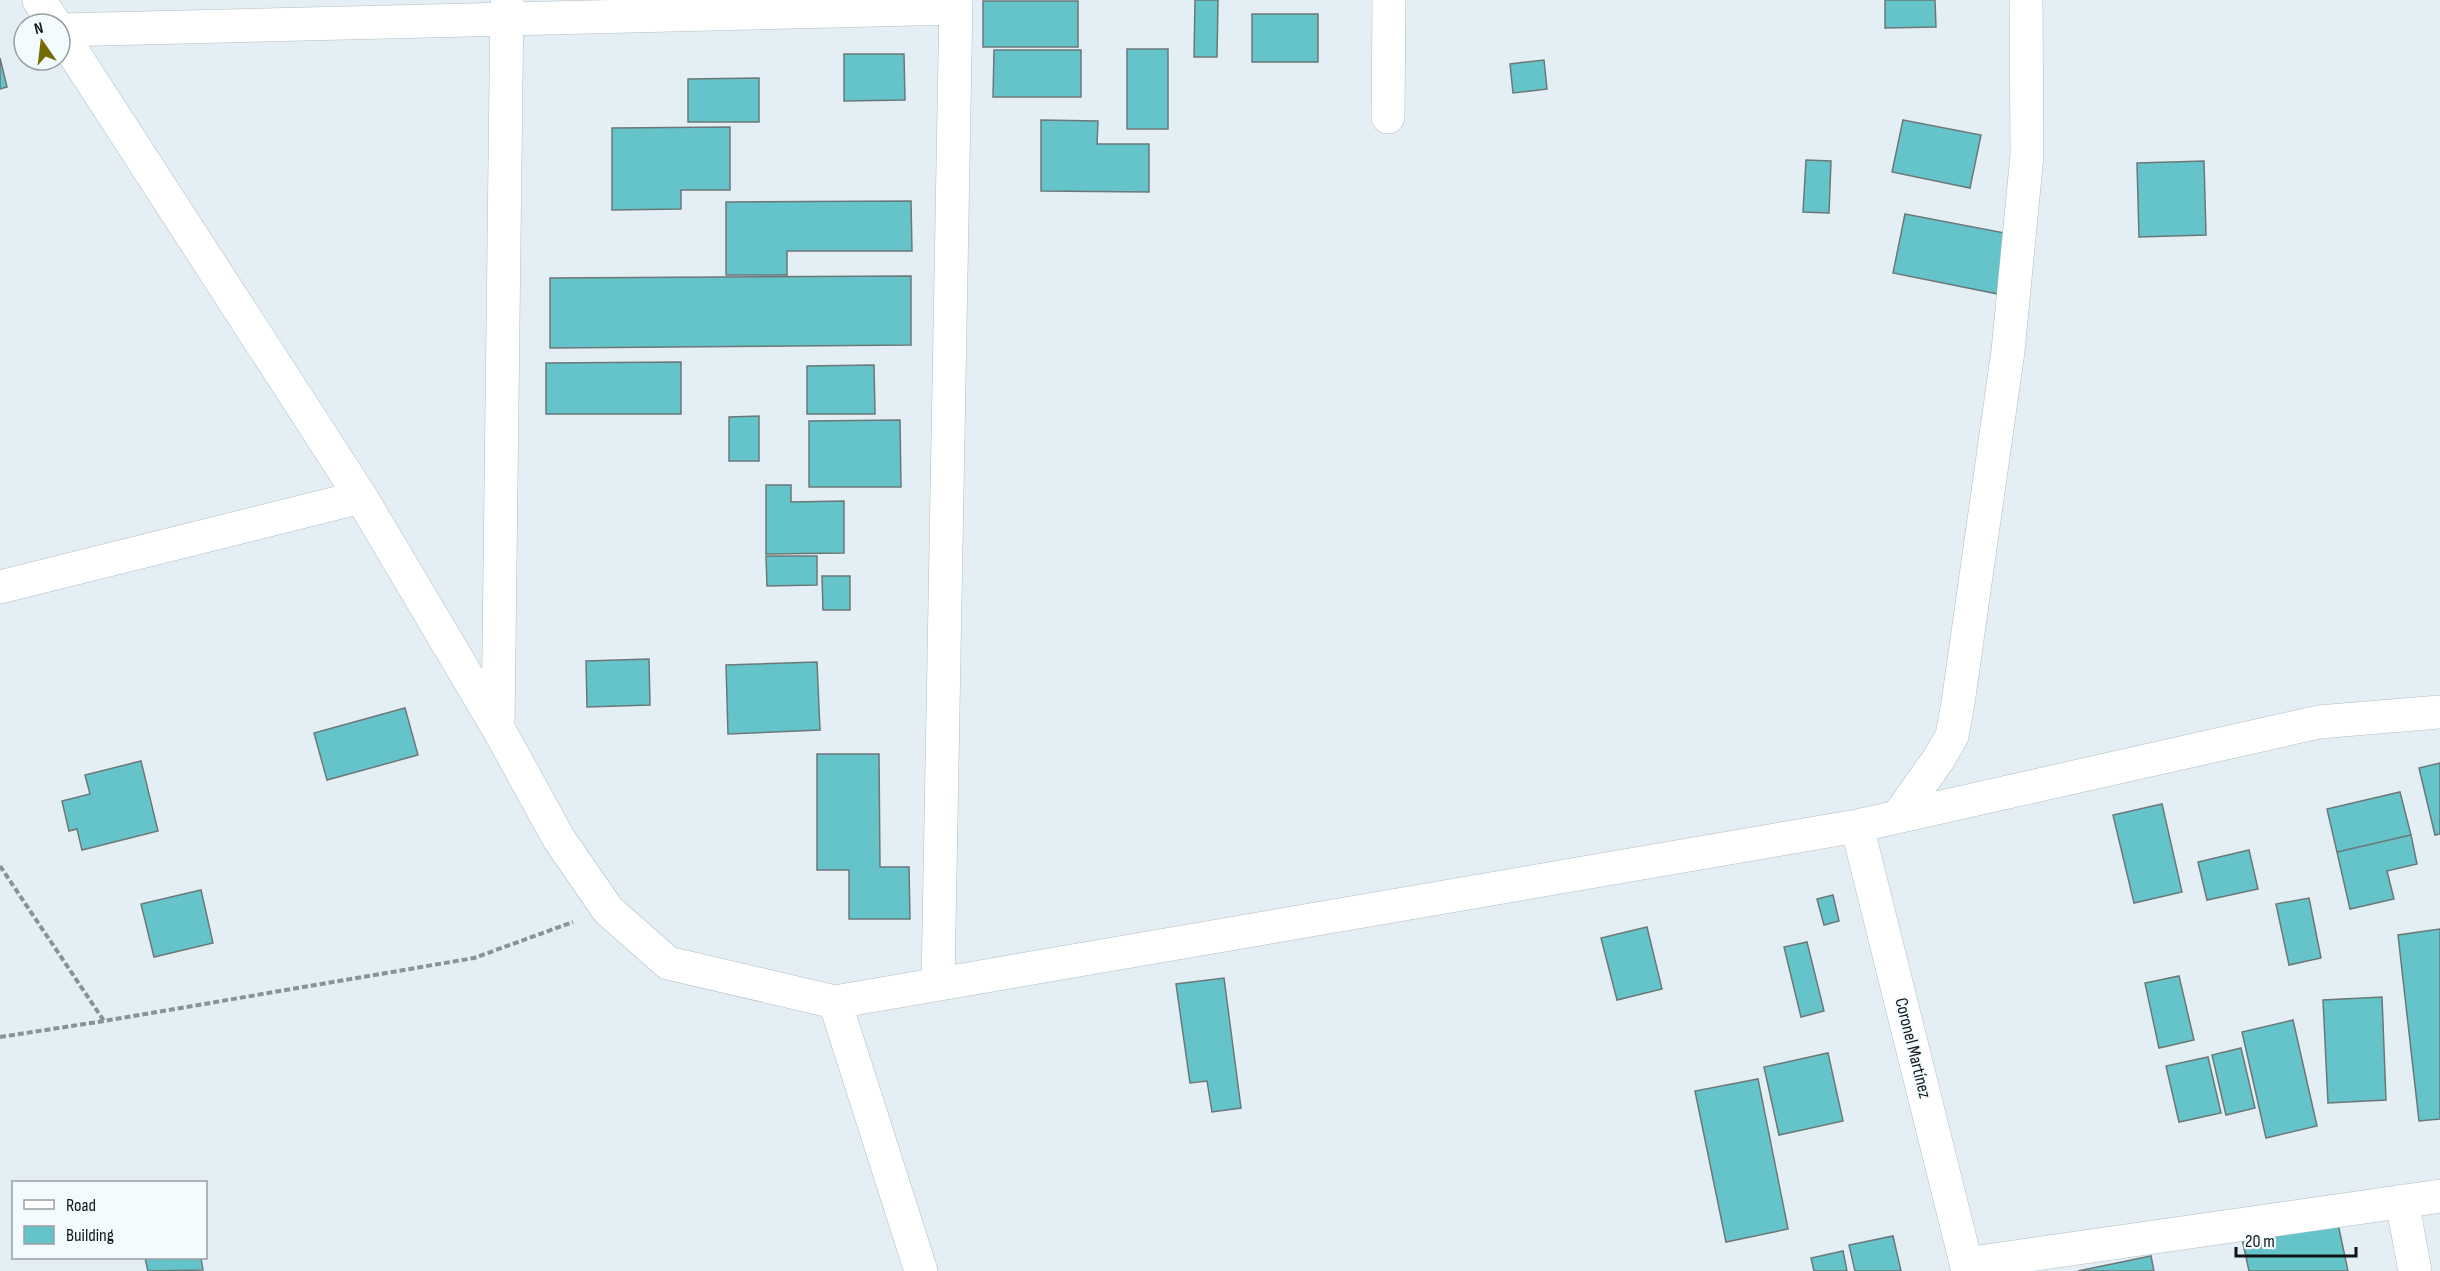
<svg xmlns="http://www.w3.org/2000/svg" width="2440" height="1271" font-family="'Sofia Sans Condensed',sans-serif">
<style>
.building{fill:#65c4ca;stroke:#6c7878;stroke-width:1.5}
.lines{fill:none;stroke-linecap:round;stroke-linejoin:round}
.minor-casing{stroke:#b2bdc2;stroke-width:34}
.path{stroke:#899295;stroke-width:4;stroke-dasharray:6 3;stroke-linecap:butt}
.minor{stroke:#fff;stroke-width:33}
.labels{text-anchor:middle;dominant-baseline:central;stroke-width:4.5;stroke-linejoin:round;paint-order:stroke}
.street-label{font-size:18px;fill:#111517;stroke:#f4fbfe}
</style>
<rect width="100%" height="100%" fill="#e3eff4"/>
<path class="building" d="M 1195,0 L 1218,0 L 1217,57 L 1194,57 Z
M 1885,0 L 1935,0 L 1936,27 L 1885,28 Z
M 983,1 L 1078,1 L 1078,47 L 983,47 Z
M 1252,14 L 1318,14 L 1318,62 L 1252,62 Z
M 1127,49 L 1168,49 L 1168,129 L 1127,129 Z
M 994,50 L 1081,50 L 1081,97 L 993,97 Z
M 844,54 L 904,54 L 905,100 L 844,101 Z
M 0,58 L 7,87 L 0,89 Z
M 1544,60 L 1547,89 L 1513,93 L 1510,64 Z
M 759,78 L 759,122 L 688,122 L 688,79 Z
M 1041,120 L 1098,121 L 1097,144 L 1149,144 L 1149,192 L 1041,191 Z
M 1903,120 L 1981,135 L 1970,188 L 1892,172 Z
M 730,127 L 730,190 L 681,190 L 681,209 L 612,210 L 612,128 Z
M 1806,160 L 1831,161 L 1829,213 L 1803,212 Z
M 2204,161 L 2206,235 L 2139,237 L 2137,163 Z
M 911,201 L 912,251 L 787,251 L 787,275 L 726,275 L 726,202 Z
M 1905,214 L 2010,234 L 1998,294 L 1893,273 Z
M 911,276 L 911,345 L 550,348 L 550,278 Z
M 681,362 L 681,414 L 546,414 L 546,363 Z
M 874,365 L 875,414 L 807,414 L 807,366 Z
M 759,416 L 759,461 L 729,461 L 729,417 Z
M 900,420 L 901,487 L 809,487 L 809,421 Z
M 766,485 L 791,485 L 791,502 L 844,501 L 844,553 L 766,554 Z
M 766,556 L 817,556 L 817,585 L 767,586 Z
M 822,576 L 850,576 L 850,610 L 823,610 Z
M 649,659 L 650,705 L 587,707 L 586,661 Z
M 817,662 L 820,730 L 728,734 L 726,665 Z
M 405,708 L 418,755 L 327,780 L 314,733 Z
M 817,754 L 879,754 L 880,867 L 909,867 L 910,919 L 849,919 L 849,870 L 817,870 Z
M 141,761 L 158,831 L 82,850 L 77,829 L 69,831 L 62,801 L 90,794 L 85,775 Z
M 2440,763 L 2440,834 L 2435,835 L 2419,768 Z
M 2400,792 L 2411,835 L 2337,852 L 2327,809 Z
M 2162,804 L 2182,892 L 2134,903 L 2113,815 Z
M 2411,835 L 2417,864 L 2387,871 L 2394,899 L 2350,909 L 2337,852 Z
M 2249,850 L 2258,889 L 2207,900 L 2198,862 Z
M 201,890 L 213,943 L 154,957 L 141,904 Z
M 1833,895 L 1839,921 L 1824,925 L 1817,899 Z
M 2309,898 L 2321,958 L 2289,965 L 2276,904 Z
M 1647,927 L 1662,989 L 1617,1000 L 1601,938 Z
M 2440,929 L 2440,1119 L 2419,1121 L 2398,935 Z
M 1807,942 L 1824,1011 L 1801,1017 L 1784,947 Z
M 2179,976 L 2194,1040 L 2159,1048 L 2145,983 Z
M 1224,978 L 1241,1108 L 1212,1112 L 1207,1081 L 1190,1083 L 1176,984 Z
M 2382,997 L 2386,1100 L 2328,1103 L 2323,1000 Z
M 2293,1020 L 2317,1126 L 2266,1138 L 2242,1032 Z
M 2241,1048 L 2255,1108 L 2226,1115 L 2212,1055 Z
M 1828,1053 L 1843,1121 L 1779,1135 L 1764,1067 Z
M 2208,1057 L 2221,1113 L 2179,1122 L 2166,1066 Z
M 1758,1079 L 1788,1229 L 1726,1242 L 1695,1091 Z
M 2337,1219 L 2348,1271 L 2249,1271 L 2242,1239 Z
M 1893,1236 L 1901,1271 L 1855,1271 L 1849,1245 Z
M 1843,1251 L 1847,1271 L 1814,1271 L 1811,1258 Z
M 2151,1256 L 2154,1271 L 2078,1271 Z
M 145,1258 L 201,1258 L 203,1270 L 148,1271 Z"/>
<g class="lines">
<defs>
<path id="minor" d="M 39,0 L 55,24
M 60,30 L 956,8
M 60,32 L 361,497 L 498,728 L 559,839 L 608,910 L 668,963 L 835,1002 L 1857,826 L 2319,722 L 2440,712
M 1388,117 L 1389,0
M 0,587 L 361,497
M 498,728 L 507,0
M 1898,816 L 1938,760 L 1952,736 L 1958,703 L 2008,351 L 2027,155 L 2026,0
M 1857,826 L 1968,1271
M 938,984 L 956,0
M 835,1002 L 921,1271
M 2402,1201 L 2415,1271
M 1966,1264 L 2440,1196"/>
</defs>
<use href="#minor" class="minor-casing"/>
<path class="path" d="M 0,866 L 104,1021
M 0,1037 L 104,1021 L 474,958 L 573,922"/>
<use href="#minor" class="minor"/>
</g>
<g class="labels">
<g class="street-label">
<text transform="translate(1913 1048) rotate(76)">Coronel Martínez</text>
</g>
</g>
<rect x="12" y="1181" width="195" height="78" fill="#f4fbfe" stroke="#999fa2" stroke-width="1.5"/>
<rect x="24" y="1200" width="30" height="9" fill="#ffffff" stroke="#999fa2" stroke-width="1.5"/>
<text x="66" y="1211" font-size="18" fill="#111517">Road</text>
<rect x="24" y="1226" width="30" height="18" fill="#65c4ca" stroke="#999fa2" stroke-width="1.5"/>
<text x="66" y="1241" font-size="18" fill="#111517">Building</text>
<g transform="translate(42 42) rotate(346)"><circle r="28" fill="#f4fbfe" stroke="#999fa2" stroke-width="1.5"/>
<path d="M0-4.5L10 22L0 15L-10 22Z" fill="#736b06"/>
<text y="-9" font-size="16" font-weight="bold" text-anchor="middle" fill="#111517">N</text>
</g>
<path d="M2236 1247v9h120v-9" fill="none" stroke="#111517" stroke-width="3"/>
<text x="2245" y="1247" font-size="18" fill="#111517" stroke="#f4fbfe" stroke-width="4.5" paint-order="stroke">20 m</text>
</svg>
